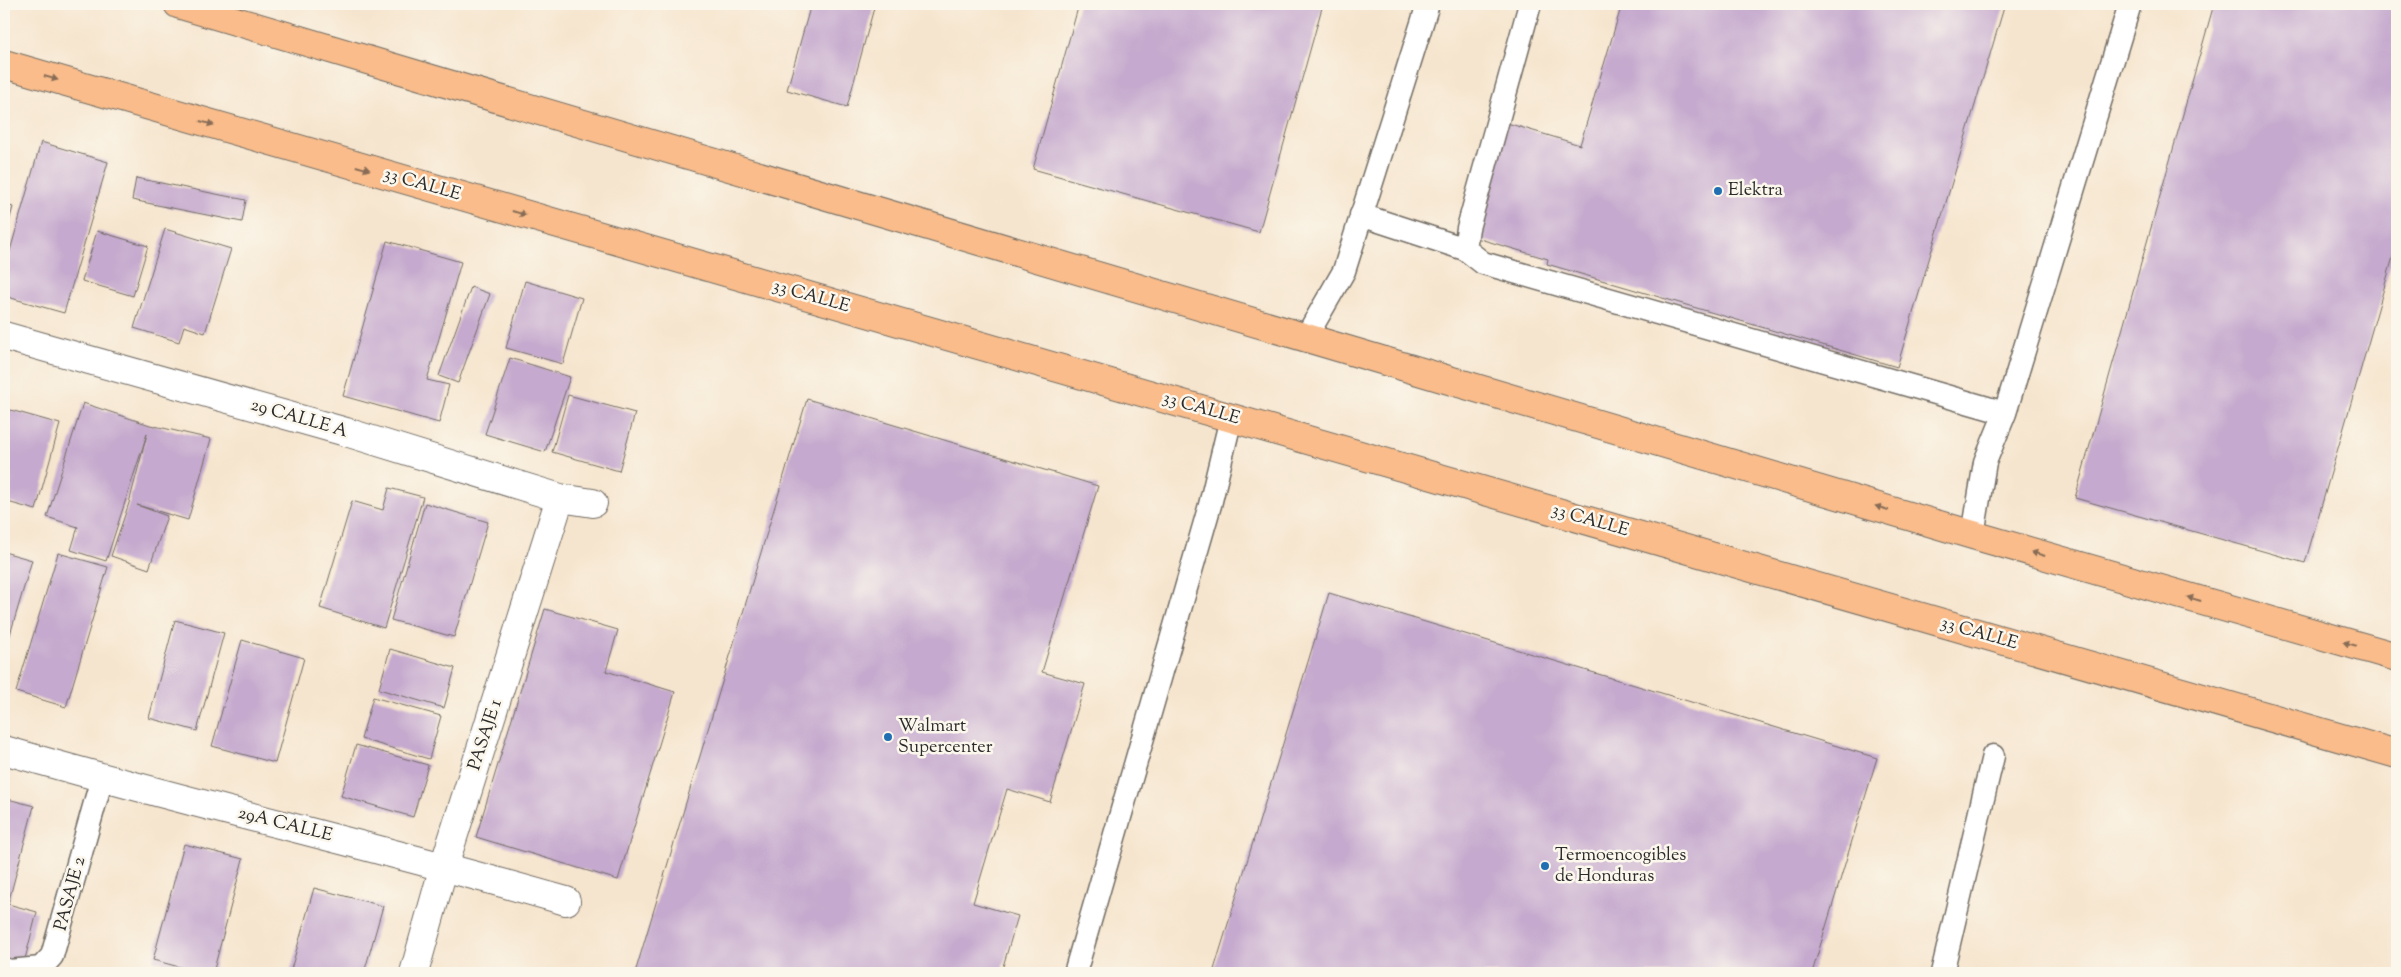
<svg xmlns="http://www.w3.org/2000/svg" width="2401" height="977" font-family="'Sorts Mill Goudy',serif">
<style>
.building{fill:#c5a9ce}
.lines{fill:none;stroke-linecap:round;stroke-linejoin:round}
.service-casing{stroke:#726c64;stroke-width:25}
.minor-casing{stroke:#726c64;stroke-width:30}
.primary-casing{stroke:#726c64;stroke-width:30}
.service{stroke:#fff;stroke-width:22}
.minor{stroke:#fff;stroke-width:28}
.primary{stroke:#f9bc8a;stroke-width:28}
.oneway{fill:#886c56}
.poi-dot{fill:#1f6fb2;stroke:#fbf7ec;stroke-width:2}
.labels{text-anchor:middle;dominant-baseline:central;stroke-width:5;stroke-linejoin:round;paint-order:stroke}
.street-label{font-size:18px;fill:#2b2b2b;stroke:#fbf7ec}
.poi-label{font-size:18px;fill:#2b2b2b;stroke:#fbf7ec;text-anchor:start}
</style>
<rect width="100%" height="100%" fill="#fbf7ec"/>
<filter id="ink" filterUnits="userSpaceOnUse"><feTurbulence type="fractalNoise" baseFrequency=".02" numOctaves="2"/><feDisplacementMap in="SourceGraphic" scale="10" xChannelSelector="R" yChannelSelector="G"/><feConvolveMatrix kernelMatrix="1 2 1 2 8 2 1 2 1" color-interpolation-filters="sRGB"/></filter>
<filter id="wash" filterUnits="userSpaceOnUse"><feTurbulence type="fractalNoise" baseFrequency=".0096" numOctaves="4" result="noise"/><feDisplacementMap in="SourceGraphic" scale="20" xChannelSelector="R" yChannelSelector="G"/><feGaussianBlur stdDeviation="1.12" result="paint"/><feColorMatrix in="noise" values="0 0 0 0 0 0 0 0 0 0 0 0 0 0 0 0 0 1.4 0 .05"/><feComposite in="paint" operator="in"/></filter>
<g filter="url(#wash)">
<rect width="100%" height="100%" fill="#f6e5ce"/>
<g id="blocks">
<path class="building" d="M 811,4 L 875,4 L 847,107 L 787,90 Z
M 1079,4 L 1323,4 L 1259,232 L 1033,169 Z
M 1622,4 L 2005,4 L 1897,367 L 1547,264 L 1548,259 L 1473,237 L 1507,123 L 1580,145 Z
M 2214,4 L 2397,4 L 2397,243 L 2305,563 L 2075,498 Z
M 41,142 L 108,162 L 64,313 L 4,296 L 4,272 Z
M 136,178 L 246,200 L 242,222 L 132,200 Z
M 4,204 L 13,207 L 4,240 Z
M 165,229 L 231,249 L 205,333 L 184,326 L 179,342 L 134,328 Z
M 97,231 L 148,246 L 133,296 L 82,281 Z
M 387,241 L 461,262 L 427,380 L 449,385 L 439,423 L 343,396 Z
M 525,281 L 582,298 L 563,364 L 506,348 Z
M 471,287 L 490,294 L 458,383 L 439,376 Z
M 510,358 L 570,377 L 545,452 L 485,434 Z
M 568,395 L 635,413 L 619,471 L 552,452 Z
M 807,399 L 1098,486 L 1042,672 L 1085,684 L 1050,802 L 1007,789 L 973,903 L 1018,916 L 1001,973 L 635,973 Z
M 83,403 L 150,425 L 211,439 L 188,520 L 137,505 L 167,516 L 149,569 L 111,556 L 129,503 L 147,434 L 106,561 L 71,550 L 78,527 L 47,517 Z
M 7,409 L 60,424 L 36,510 L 4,501 L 4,419 Z
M 389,488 L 423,497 L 384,628 L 320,608 L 352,501 L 383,510 Z
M 425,503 L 488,522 L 454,637 L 391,620 Z
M 4,552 L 32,560 L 4,655 Z
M 58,553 L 108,567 L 66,707 L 16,692 Z
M 1329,593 L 1877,758 L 1812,973 L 1213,973 Z
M 545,609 L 618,630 L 606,671 L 675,692 L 618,880 L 476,837 Z
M 175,620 L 224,633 L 197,731 L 149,718 Z
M 242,640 L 304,658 L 275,763 L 212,746 Z
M 390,649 L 455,668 L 444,708 L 379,689 Z
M 373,697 L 441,716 L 429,759 L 361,739 Z
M 356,745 L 428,765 L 413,817 L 341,796 Z
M 4,798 L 34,806 L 8,904 L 37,912 L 24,963 L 4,958 Z
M 184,844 L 243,859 L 213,973 L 202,973 L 153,960 Z
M 314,888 L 383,906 L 364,973 L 290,973 Z"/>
</g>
</g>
<g filter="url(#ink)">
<use href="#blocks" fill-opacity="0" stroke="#726c64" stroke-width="1"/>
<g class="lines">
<defs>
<path id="service" d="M 1530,4 L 1468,228 L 1465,249 L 1483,263 L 2005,413
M 1361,215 L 1465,249
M 1306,337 L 1344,271 L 1428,4
M 1973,535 L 1985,462 L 2005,413 L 2130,4
M 4,969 L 9,971 L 41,968 L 52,956 L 102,778
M 1075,973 L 1210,505 L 1231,418
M 1942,973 L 1993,756"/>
<path id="minor" d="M 4,336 L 346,432 L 560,498 L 593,503
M 4,750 C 190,804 380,847 566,901
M 414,973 L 444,866 L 560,498"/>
<path id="primary" d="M 178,4 L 1973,535 L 2397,657
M 4,64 L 2397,754"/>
</defs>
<use href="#service" class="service-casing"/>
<use href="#minor" class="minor-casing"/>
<use href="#primary" class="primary-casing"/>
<use href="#service" class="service"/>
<use href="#minor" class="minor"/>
<use href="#primary" class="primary"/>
</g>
<defs><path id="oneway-solid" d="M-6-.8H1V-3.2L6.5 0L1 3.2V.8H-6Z" transform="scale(1.25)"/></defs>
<g class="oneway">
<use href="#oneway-solid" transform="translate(51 78) rotate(16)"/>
<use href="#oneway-solid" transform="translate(207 123) rotate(16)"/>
<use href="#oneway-solid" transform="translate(363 168) rotate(16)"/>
<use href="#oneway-solid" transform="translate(519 213) rotate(16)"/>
<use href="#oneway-solid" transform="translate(1882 508) rotate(-163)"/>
<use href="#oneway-solid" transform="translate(2038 554) rotate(-164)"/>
<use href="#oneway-solid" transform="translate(2194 599) rotate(-164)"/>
<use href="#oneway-solid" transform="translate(2350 644) rotate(-164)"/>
</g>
</g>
<g class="poi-dot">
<circle cx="1718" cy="191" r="5"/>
<circle cx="888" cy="737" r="5"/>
<circle cx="1545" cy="866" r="5"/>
</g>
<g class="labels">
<g class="street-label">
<text transform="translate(422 185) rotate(16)">33 CALLE</text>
<text transform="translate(811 297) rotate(16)">33 CALLE</text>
<text transform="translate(1201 409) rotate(16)">33 CALLE</text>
<text transform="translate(299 419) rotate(16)">29 CALLE A</text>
<text transform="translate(1590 521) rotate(16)">33 CALLE</text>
<text transform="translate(1979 634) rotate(16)">33 CALLE</text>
<text transform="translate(486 735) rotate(-72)">PASAJE 1</text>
<text transform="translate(285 825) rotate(14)">29A CALLE</text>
<text transform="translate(71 894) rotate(-75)">PASAJE 2</text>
</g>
<g class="poi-label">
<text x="1728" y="191">Elektra</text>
<text x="898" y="727">Walmart<tspan x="898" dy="21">Supercenter</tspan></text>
<text x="1555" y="856">Termoencogibles<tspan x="1555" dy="21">de Honduras</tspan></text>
</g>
</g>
<rect width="2401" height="977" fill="none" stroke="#fbf7ec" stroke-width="20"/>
</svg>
